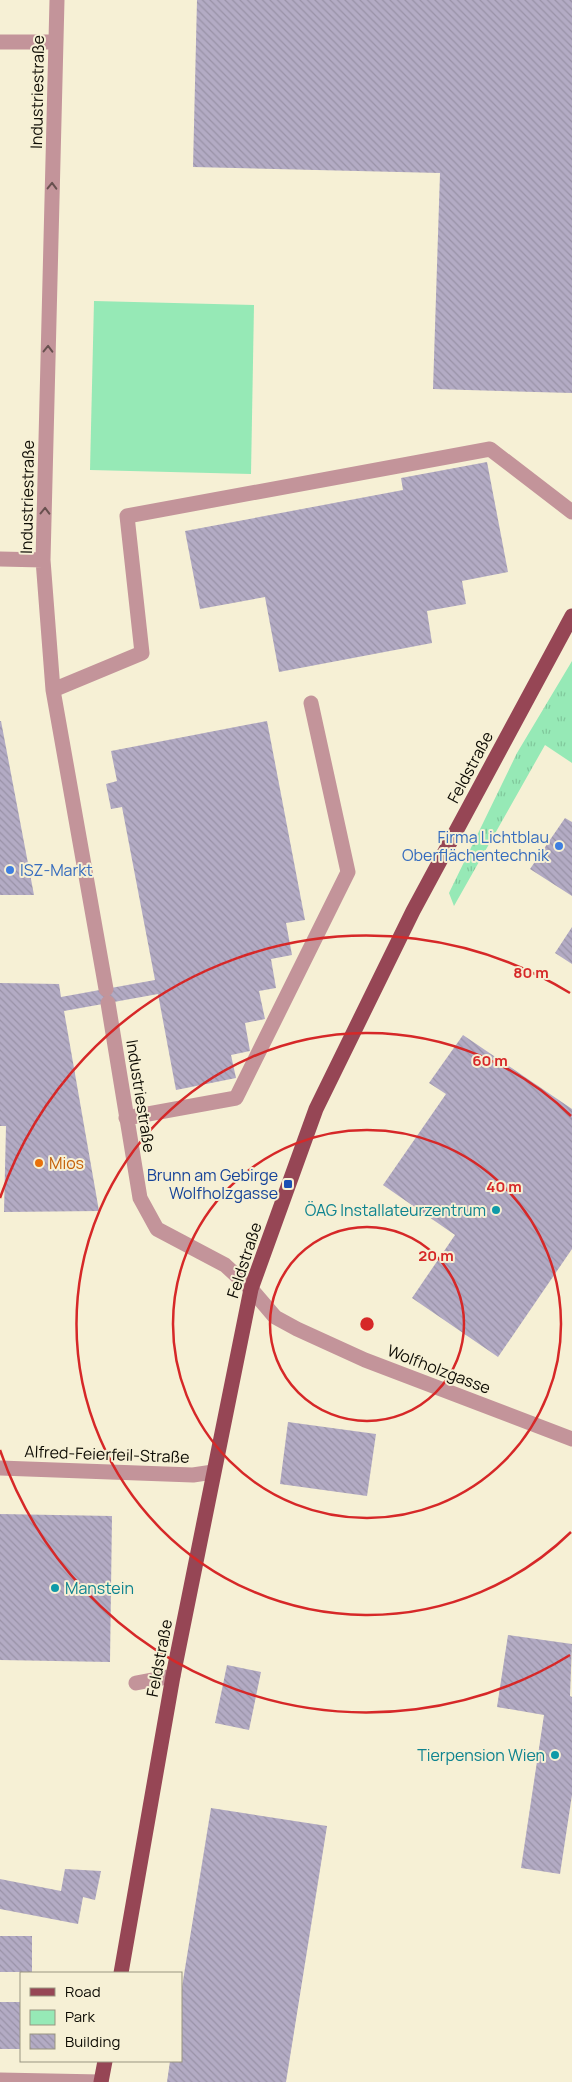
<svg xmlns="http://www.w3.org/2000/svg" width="572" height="2082" font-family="Manrope,sans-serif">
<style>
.grass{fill:url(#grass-tufts)}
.green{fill:#96e9b6}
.building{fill:url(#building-back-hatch)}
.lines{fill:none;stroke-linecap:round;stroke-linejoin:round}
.minor{stroke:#c3949a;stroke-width:15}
.major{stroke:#964655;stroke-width:15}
.oneway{stroke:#68504f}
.ring{fill:none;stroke:#d62828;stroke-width:2.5}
.shop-dot{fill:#3f7fe0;stroke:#f6f0d5;stroke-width:2}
.food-dot{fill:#e8710a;stroke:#f6f0d5;stroke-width:2}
.transit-dot{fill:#1a4fb4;stroke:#f6f0d5;stroke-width:2}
.culture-dot{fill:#0f9aa8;stroke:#f6f0d5;stroke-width:2}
.labels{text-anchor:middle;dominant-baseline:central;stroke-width:4;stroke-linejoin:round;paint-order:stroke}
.street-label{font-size:16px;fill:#0e0c04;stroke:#f6f0d5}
.shop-label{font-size:16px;fill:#366cbe;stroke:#f6f0d5;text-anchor:end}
.food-label{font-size:16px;fill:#c56008;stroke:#f6f0d5;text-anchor:start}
.transit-label{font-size:16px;fill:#164399;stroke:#f6f0d5;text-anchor:end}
.culture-label{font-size:16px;fill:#0d838f;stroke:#f6f0d5;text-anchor:end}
.centre{fill:#d62828;stroke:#f6f0d5;stroke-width:2.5}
.ring-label{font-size:15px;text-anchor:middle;font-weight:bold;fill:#d62828;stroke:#f6f0d5;stroke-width:4;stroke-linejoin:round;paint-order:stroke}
</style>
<defs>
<pattern id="grass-tufts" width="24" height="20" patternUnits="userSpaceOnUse" patternTransform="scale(1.25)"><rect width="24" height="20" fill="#96e9b6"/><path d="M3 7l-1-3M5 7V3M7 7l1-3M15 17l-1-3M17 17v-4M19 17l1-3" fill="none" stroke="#80c79b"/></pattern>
<pattern id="building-back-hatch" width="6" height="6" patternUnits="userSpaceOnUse" patternTransform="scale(1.25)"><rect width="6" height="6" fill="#b3abc4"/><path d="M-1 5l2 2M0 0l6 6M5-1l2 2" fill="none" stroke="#9992a7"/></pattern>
</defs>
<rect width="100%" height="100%" fill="#f6f0d5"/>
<path class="grass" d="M 572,661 L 572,763 L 545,745 L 454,906 L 449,893 L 517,753 Z"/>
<path class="green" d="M 94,301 L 254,305 L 251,474 L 90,470 Z"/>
<path class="building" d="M 197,0 L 572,0 L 572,393 L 433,389 L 440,173 L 193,167 Z
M 487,462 L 508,572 L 462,581 L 466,604 L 427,611 L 432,643 L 279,672 L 265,597 L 200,609 L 185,531 L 403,490 L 401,478 Z
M 0,721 L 1,721 L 34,895 L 0,895 Z
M 267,721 L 305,920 L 286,923 L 292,955 L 271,959 L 276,988 L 259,991 L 265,1019 L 245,1023 L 250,1051 L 231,1055 L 236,1078 L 176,1090 L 158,994 L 64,1011 L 99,1211 L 4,1212 L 6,1126 L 0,1126 L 0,983 L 59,984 L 61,997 L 155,980 L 122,807 L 111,809 L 106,784 L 117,781 L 111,751 Z
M 565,818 L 572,822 L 572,896 L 530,869 Z
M 572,927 L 572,964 L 555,953 Z
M 463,1035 L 572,1109 L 572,1249 L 498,1357 L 412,1298 L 455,1235 L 383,1185 L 446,1094 L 429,1083 Z
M 288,1422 L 376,1434 L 367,1496 L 280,1484 Z
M 0,1514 L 112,1516 L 110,1662 L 0,1660 Z
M 508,1635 L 572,1644 L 570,1696 L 572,1697 L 572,1795 L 560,1874 L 521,1868 L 544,1715 L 497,1707 Z
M 227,1665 L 261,1672 L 249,1730 L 215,1723 Z
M 211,1808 L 327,1826 L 286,2082 L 167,2082 L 170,2061 L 181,2061 L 181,1993 Z
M 65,1869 L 101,1871 L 95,1900 L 83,1897 L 78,1924 L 0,1909 L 0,1879 L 61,1891 Z
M 0,1936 L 32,1936 L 32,1972 L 0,1972 Z
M 0,2002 L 21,2002 L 21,2049 L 0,2049 Z"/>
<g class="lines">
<path class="minor" d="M 57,0 L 43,560 L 53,690 L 106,989
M 0,42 L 56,42
M 0,559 L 43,560
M 53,690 L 142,653 L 127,516 L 490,449 L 572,512
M 108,1003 L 140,1198 L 157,1229 L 225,1265 L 251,1289 L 275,1317 L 297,1329 L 365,1360 L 572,1439
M 126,1118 L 236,1098 L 348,872 L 311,703
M 0,1468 L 193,1475 L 213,1472
M 136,1683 L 173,1676
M 0,2080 L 101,2082"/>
<path class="major" d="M 121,1973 L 173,1676 L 251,1289 L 316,1109 L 413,911 L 572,616
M 101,2082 L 105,2061"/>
</g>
<defs><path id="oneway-chevron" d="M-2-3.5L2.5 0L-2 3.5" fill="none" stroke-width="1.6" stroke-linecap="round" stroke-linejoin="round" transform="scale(1.25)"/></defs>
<g class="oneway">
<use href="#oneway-chevron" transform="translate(52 186) rotate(-89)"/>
<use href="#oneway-chevron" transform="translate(48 349) rotate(-89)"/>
<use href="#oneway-chevron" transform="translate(45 511) rotate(-89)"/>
</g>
<g class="ring">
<circle cx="367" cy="1324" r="97"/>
<circle cx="367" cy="1324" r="194"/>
<path d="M571 1532A291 291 0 1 1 571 1116"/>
<path d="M570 1655A388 388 0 0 1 0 1450M0 1198A388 388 0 0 1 570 993"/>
</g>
<g class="shop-dot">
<circle cx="559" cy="846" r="5"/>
<circle cx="10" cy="870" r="5"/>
</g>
<circle class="food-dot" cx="39" cy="1163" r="5"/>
<rect class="transit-dot" x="283" y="1179" width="10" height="10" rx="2.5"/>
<g class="culture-dot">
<circle cx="496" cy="1210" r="5"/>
<circle cx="55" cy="1588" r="5"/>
<circle cx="555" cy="1755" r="5"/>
</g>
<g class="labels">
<g class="street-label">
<text transform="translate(37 92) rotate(-89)">Industriestraße</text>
<text transform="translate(27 497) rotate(-89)">Industriestraße</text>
<text transform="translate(470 767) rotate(-62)">Feldstraße</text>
<text transform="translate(141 1096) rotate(81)">Industriestraße</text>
<text transform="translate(244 1260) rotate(-72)">Feldstraße</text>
<text transform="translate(439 1369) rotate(21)">Wolfholzgasse</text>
<text transform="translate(107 1454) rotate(2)">Alfred-Feierfeil-Straße</text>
<text transform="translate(159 1658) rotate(-79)">Feldstraße</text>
</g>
<g class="shop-label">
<text x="549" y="837">Firma Lichtblau<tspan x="549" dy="18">Oberflächentechnik</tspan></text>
<text x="20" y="870" text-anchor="start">ISZ-Markt</text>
</g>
<g class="food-label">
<text x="49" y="1163">Mios</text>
</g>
<g class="transit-label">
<text x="278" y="1175">Brunn am Gebirge<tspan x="278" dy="18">Wolfholzgasse</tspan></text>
</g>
<g class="culture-label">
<text x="486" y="1210">ÖAG Installateurzentrum</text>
<text x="65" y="1588" text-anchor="start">Manstein</text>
<text x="545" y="1755">Tierpension Wien</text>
</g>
</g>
<circle cx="367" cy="1324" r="8" class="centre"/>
<g class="ring-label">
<text x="531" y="978">80 m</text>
<text x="490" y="1066">60 m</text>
<text x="504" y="1192">40 m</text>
<text x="436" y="1261">20 m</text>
</g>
<rect x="20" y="1972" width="162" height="90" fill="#f6f0d5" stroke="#999581"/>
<rect x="30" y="1988" width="25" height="8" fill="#964655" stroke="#999581"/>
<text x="65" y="1997" font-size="15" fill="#0e0c04">Road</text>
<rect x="30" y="2010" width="25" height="15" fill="#96e9b6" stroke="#999581"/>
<text x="65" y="2022" font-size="15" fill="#0e0c04">Park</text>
<rect x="30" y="2034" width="25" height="15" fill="url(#building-back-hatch)" stroke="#999581"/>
<text x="65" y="2047" font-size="15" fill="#0e0c04">Building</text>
</svg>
